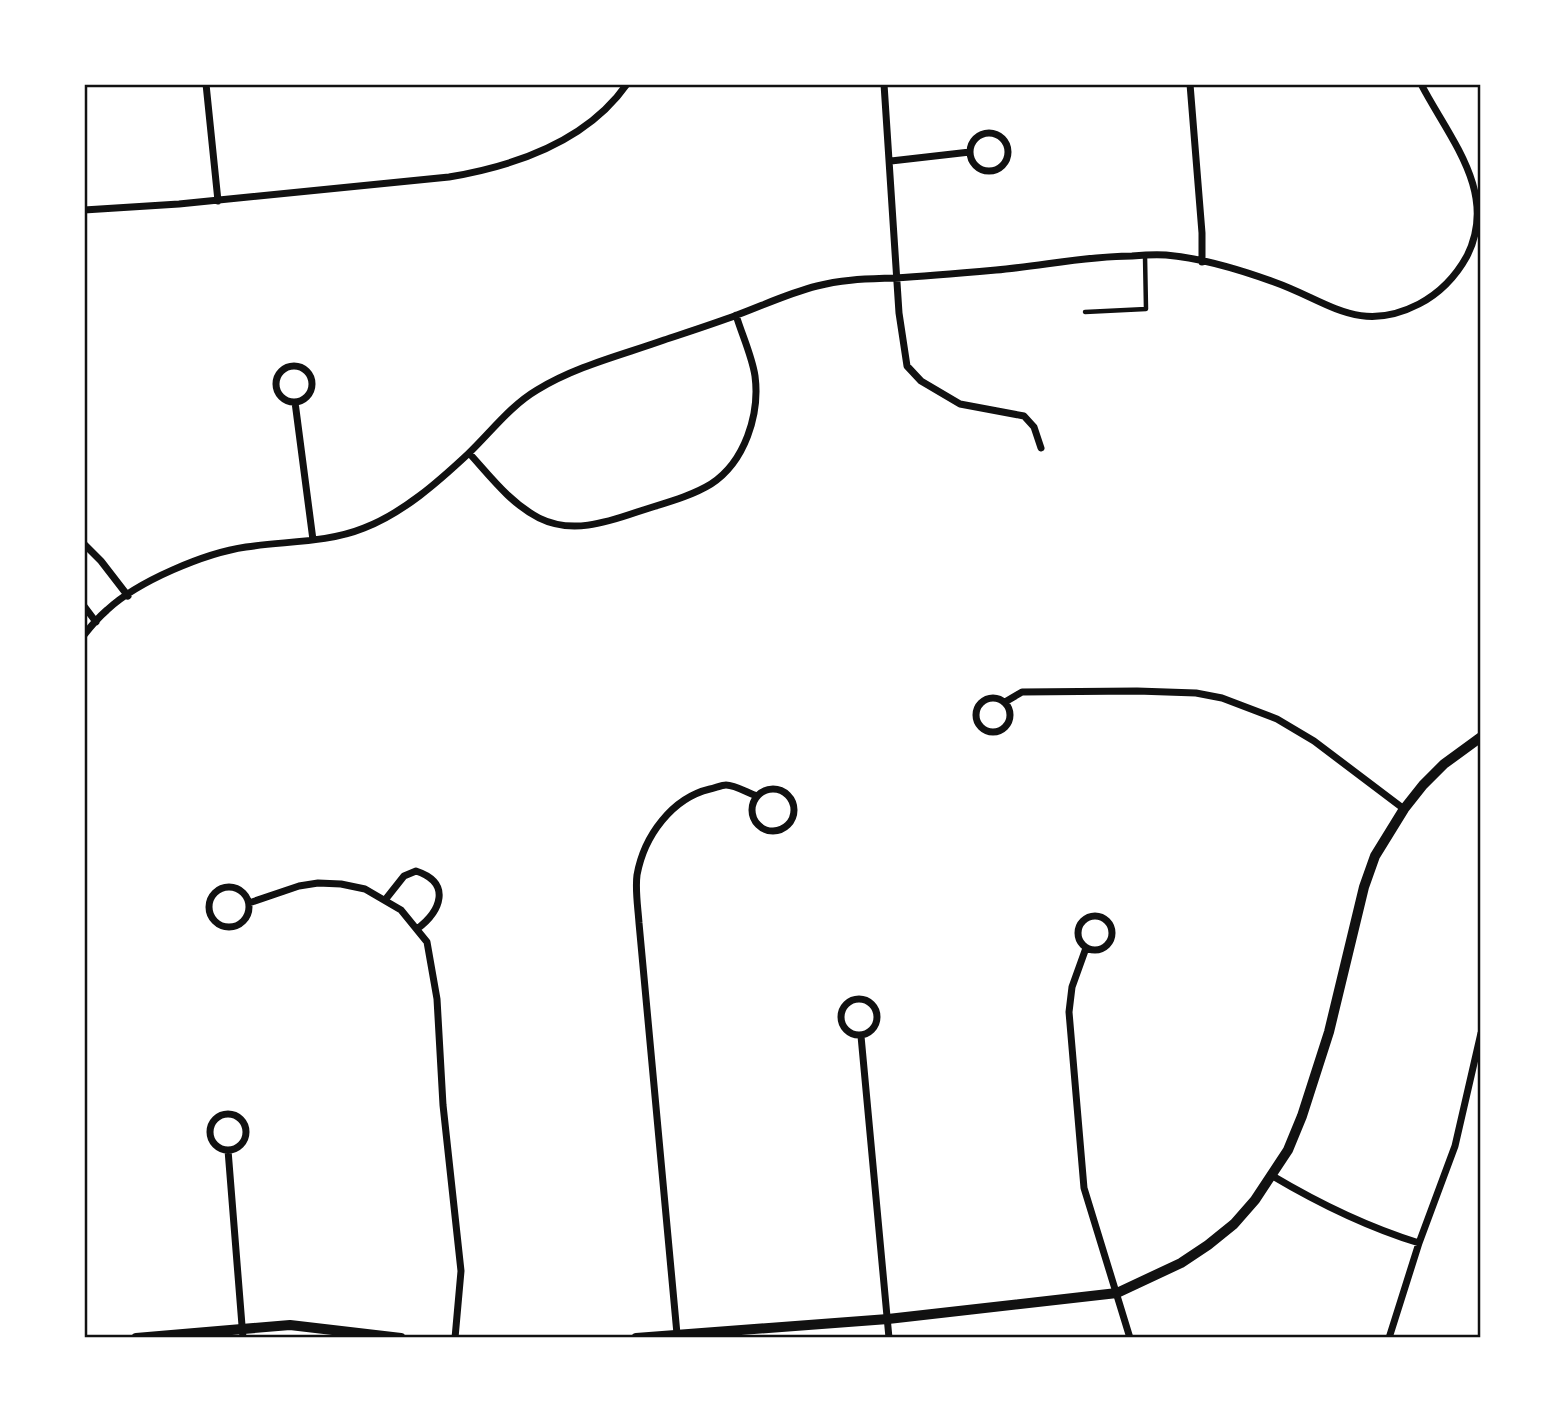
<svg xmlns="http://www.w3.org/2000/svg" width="1565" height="1422" font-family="Quicksand,sans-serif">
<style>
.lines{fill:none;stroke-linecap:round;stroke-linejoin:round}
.service{stroke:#111;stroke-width:4.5}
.minor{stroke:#111;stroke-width:7}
.tertiary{stroke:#111;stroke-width:10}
.neatline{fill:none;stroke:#111;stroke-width:2.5}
</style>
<rect width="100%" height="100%" fill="#fff"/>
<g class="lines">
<path class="service" d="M 1085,312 L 1146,309 L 1145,256"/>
<path class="minor" d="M 206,84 L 218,201
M 884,84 L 899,313 L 907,366 L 921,381 L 960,404 L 1024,416 L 1034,427 L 1041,448
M 1190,84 L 1202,233 L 1202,262
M970 152a19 19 0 1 1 38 0a19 19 0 1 1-38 0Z
M 891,161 L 970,152
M 84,210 L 179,204 L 449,177 C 515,166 587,141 627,84
M276 384a18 18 0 1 1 36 0a18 18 0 1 1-36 0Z
M 295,402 L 313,540
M 469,453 C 490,476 510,503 539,518 C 571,534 605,523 637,512 C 661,504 690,497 711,484 C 745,462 760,414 755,376 C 752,356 742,335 736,315
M 84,544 L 101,561 L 128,596
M 84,606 L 96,622
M 84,635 C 91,626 99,617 107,610 C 138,581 205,553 246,547 C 285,541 327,543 364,528 C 403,513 438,482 468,454 C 491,432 510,406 537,390 C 576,366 622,355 664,340 C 688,332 713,324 737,315 C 764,305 789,293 817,286 C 843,279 868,279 894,278 C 928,276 962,273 996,270 C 1042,266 1086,256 1132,256 C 1143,255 1155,254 1166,255 C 1202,258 1241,270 1274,282 C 1328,301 1359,335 1419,304 C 1440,293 1456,276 1467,256 C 1499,193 1449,138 1421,84
M976 715a17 17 0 1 1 34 0a17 17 0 1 1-34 0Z
M 1005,702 L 1022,692 L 1137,691 L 1196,693 L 1222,698 L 1277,719 L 1314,741 L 1404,809
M752 810a21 21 0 1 1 42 0a21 21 0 1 1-42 0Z
M209 907a20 20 0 1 1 40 0a20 20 0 1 1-40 0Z
M 385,900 L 404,876 L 416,871 C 452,883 441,911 417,929
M 249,903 L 299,886 L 318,883 L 341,884 L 365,889 L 401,910 L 427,942 L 437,999 L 443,1105 L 461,1271 L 455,1338
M1078 933a17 17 0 1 1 34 0a17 17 0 1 1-34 0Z
M 1086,948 L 1072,987 L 1069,1012 L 1084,1188 L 1130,1338
M841 1017a18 18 0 1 1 36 0a18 18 0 1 1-36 0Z
M 861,1036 L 889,1338
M210 1132a18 18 0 1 1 36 0a18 18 0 1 1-36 0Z
M 228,1150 L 243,1338
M 1271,1175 C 1318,1203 1367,1227 1419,1243
M 677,1334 L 639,923 C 638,908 635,890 637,875 C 644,836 672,798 710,789 C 715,788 722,785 726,785 C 735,785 748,793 757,796
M 1389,1338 L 1419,1243 L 1455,1146 L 1481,1033"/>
<path class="tertiary" d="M 136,1338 L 290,1325 L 401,1338
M 636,1338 L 888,1319 L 1117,1293 L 1181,1263 L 1208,1245 L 1234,1224 L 1255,1200 L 1288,1150 L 1302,1116 L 1329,1032 L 1364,887 L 1375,856 L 1404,809 L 1423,785 L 1444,764 L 1481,737"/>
</g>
<rect width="1565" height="1422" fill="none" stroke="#ffffff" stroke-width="172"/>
<rect x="86" y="86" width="1393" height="1250" class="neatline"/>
</svg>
